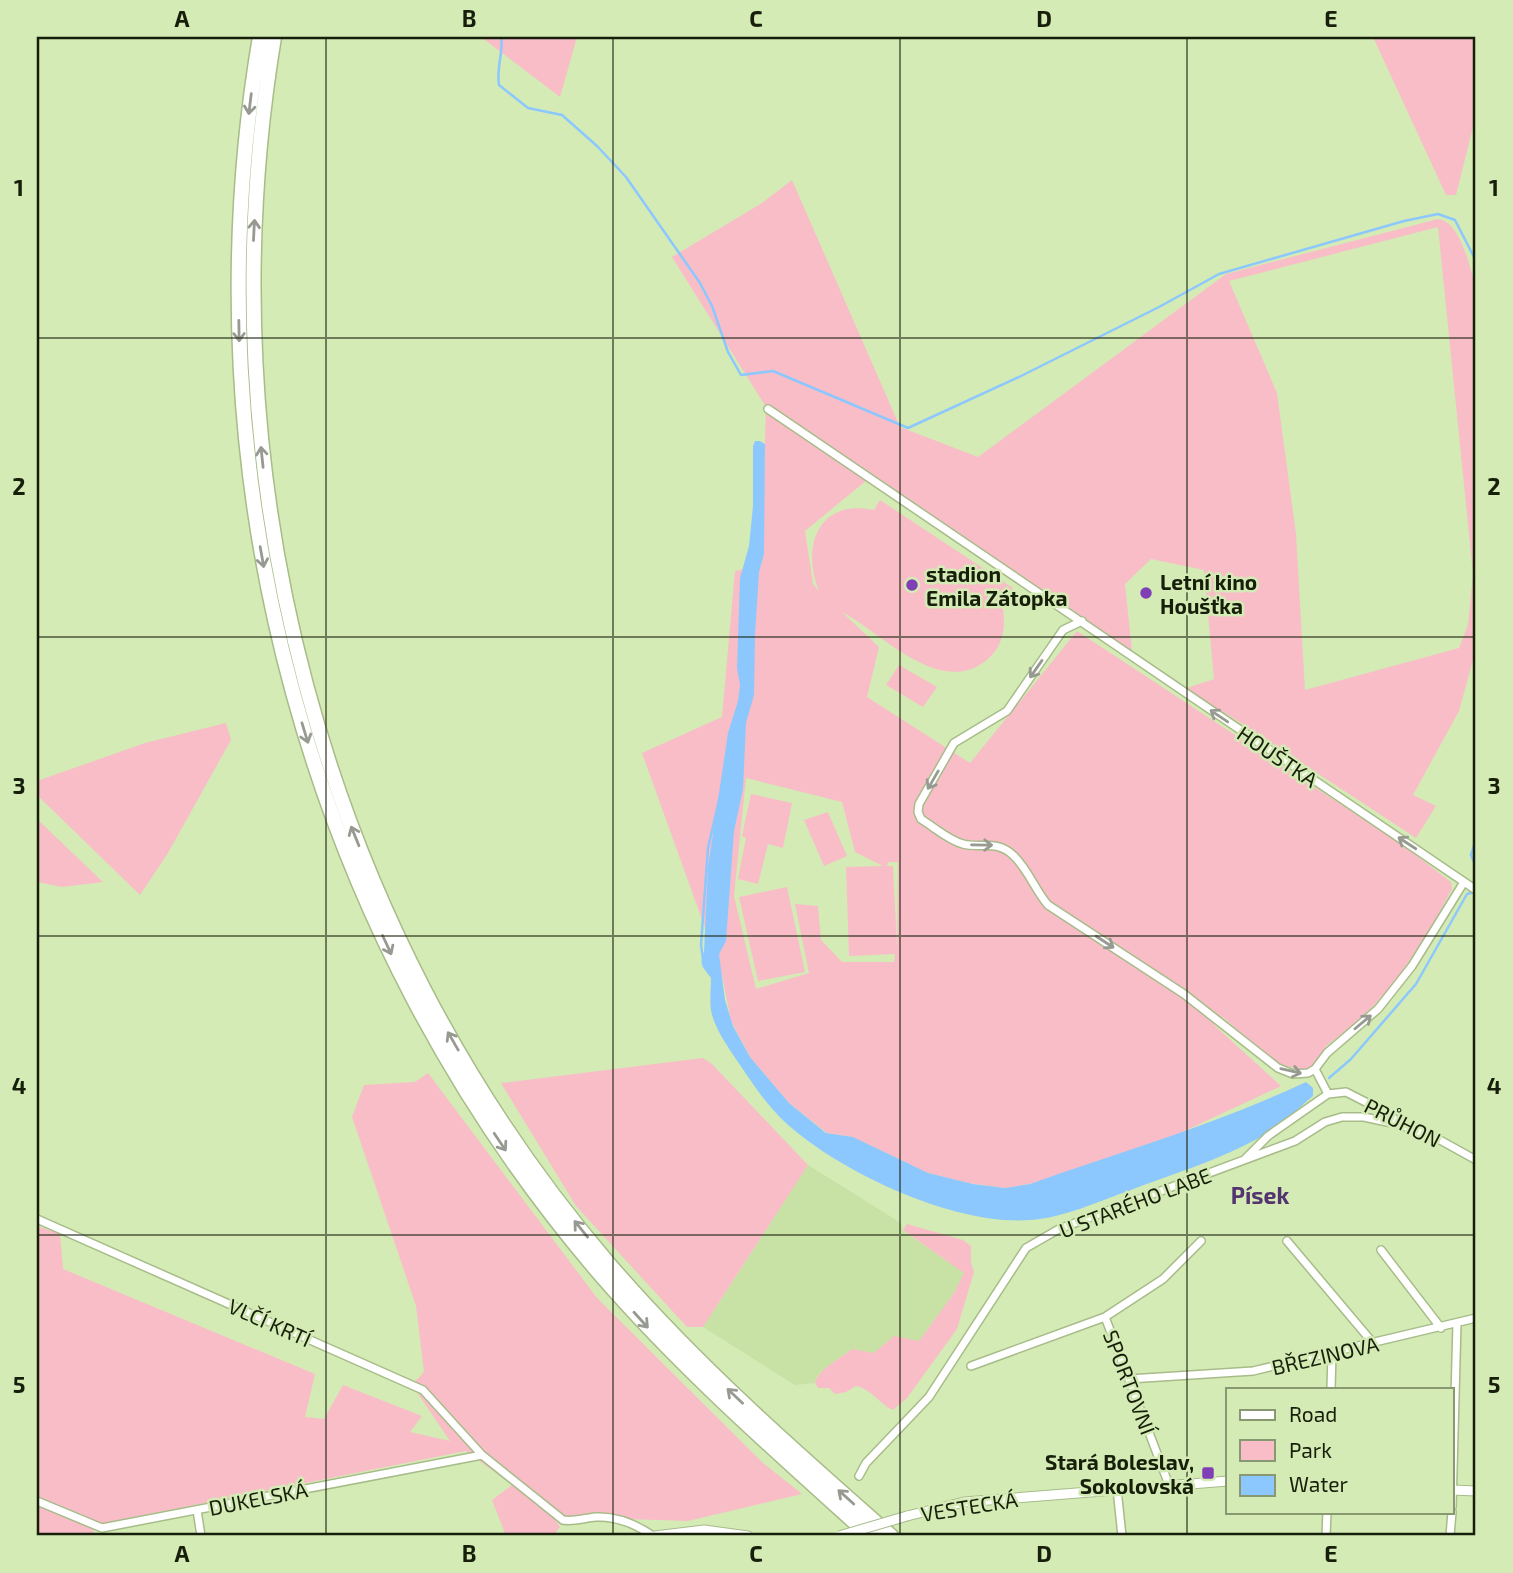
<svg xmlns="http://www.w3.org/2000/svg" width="1513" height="1573" font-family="'Exo 2',sans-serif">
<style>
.built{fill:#c8e1a5}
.green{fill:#f9bdc8;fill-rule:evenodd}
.water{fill:#8cc8fd}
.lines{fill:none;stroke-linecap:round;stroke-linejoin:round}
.stream{stroke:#8cc8fd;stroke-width:2.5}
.minor-casing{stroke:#a7bc89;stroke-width:10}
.tertiary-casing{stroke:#a7bc89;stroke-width:11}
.motorway-casing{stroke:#a7bc89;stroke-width:17}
.minor{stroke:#fff;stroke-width:7}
.tertiary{stroke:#fff;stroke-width:9}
.motorway{stroke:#fff;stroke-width:14}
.tertiary-bridge-casing{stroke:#a7bc89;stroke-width:11;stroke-linecap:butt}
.tertiary-bridge{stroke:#fff;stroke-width:9}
.oneway{stroke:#979a91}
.grid{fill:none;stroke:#171f0b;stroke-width:2;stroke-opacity:0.55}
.poi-dot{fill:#8040b5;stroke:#d4ebb5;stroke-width:2.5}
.labels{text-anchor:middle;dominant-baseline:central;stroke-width:5;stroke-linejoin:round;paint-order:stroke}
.poi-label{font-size:21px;font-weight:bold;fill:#171f0b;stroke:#d4ebb5;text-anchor:start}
.street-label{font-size:21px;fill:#171f0b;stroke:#d4ebb5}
.neighbourhood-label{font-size:23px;font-weight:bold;fill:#53346f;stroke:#d4ebb5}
.neatline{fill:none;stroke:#171f0b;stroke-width:2.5}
.grid-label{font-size:23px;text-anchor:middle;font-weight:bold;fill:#171f0b}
</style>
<rect width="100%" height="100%" fill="#d4ebb5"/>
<path class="built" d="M 808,1165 L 901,1223 L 903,1231 L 965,1273 L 952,1296 L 919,1342 L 894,1336 L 874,1353 L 852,1349 L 823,1370 L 817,1376 L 815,1383 L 795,1385 L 703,1327 Z"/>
<path class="green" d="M 481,37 L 577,37 L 560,97 Z
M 1373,37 L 1476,37 L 1476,115 L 1456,195 L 1446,195 Z
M 792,180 L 900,427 L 978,457 L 1226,274 L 1438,219 C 1461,222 1469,266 1476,286 L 1476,649 L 1459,711 L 1413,795 L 1436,806 L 1416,838 L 1230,716 L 1184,689 L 1214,679 L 1204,570 L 1151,559 L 1125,584 L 1132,651 L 867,480 L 805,531 L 813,584 L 819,591 C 801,547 818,498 874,510 L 880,500 L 1013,588 L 1002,603 C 1006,623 1005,643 989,658 C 942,701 881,632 842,612 L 879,647 L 867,697 L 970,763 L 1077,631 L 1401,844 L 1451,882 L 1452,889 L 1432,926 L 1395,982 L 1363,1017 L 1326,1046 L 1318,1074 L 1274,1063 L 1223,1017 L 1214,1025 L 1281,1086 L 1176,1135 L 1030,1184 L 1005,1188 L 968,1183 L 927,1173 L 853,1137 L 827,1133 L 789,1103 L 750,1057 L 731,1021 L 722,975 L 642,753 L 722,717 L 735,571 L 761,566 L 766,407 L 672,257 L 762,203 ZM 1438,227 L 1473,574 L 1468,625 L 1459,648 L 1305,690 L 1296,534 L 1277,393 L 1229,281 ZM 746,778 L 842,802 L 855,852 L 883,866 L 846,867 L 849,956 L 895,954 L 894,962 L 842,962 L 821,940 L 818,906 L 795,904 L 809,973 L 756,989 L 734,896 ZM 888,862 L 898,862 L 897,947 L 893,866 L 887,866 Z
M 899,665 L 937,687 L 923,707 L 886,685 Z
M 226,723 L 231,740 L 168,853 L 140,895 L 37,795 L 37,781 L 145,743 Z
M 751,794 L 792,803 L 783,848 L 768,844 L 758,884 L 738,879 L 746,838 L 742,836 Z
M 828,812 L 847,856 L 824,866 L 804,820 Z
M 37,819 L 103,882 L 62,887 L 37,882 Z
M 787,887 L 805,972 L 758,981 L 739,897 Z
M 703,1058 L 712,1064 L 808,1165 L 703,1327 L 687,1327 L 576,1206 L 501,1083 Z
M 428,1073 L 597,1298 L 763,1463 L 802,1494 L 688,1521 L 563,1517 L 547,1507 L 560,1527 L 553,1536 L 506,1536 L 492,1500 L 512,1485 L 466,1451 L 94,1525 L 93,1536 L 37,1536 L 37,1226 L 60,1234 L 63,1269 L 315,1374 L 305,1417 L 324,1419 L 343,1385 L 422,1416 L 410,1432 L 450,1441 L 412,1385 L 424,1372 L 416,1306 L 352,1117 L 364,1085 L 415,1082 Z
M 907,1224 L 963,1240 L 971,1246 L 971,1263 L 974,1272 L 957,1329 L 907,1398 L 893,1410 C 879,1404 873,1390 856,1386 L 846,1392 L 835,1394 L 829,1388 L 818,1388 L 815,1383 C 819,1368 840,1359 852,1349 L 874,1353 L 894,1336 L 919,1341 L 954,1293 L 964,1273 L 903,1230 Z"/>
<path class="water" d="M 755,441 L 760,441 L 765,444 L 764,554 L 759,572 L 755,635 L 754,695 L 746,723 L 743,789 L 734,831 L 726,941 L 719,954 L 725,1000 L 733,1026 L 750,1057 L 789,1103 L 826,1133 L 853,1137 L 928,1173 L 973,1184 L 1005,1188 L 1030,1184 C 1123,1151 1217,1124 1306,1082 L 1313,1088 L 1313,1096 C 1300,1106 1287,1122 1273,1130 C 1229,1157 1179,1172 1131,1190 C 1099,1201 1064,1218 1030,1220 C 955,1226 842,1173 787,1124 C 767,1106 753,1084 738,1062 C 728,1047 717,1032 712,1015 C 709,1004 711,990 711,978 C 704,968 698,966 704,952 L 708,867 L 728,733 L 738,701 L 740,685 L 737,668 L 740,578 L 749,546 L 753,506 L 753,446 Z"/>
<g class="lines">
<path class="stream" d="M 501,37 C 504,51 496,67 499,85 L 528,108 L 562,115 L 597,146 L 626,177 L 700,283 L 712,306 L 728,352 L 741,375 L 773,371 L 908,428 L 1019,377 L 1159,307 L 1219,274 L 1404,221 L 1438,214 L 1455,220 L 1476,261
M 1476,867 L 1471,855 L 1476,839
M 703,959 L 701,945 L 708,848 L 720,796
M 1329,1078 L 1351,1059 L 1416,984 L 1467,894 L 1471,893"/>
<defs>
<path id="minor" d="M 768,409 L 1476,890
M 1082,621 L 1063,630 L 1007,711 L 954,743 L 919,804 L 918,812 L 921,819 C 934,827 948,840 963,844 C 981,849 997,839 1014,856 C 1029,871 1035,890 1048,905 L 1184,994 L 1278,1068 L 1293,1074 L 1308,1073 L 1315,1069 L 1327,1053 L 1378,1009 L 1412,966 L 1464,882
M 1315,1069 L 1328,1094
M 1328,1094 L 1346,1092 L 1389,1114 L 1401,1125 L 1440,1140 L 1476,1160
M 1246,1158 L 1268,1136 L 1328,1094
M 37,1219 L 423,1390 L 482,1455 L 563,1520 C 574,1522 584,1518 596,1517 C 616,1516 637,1525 653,1536
M 1287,1241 L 1373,1343
M 1381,1250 L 1441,1328
M 1105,1317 L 1169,1485
M 971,1366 L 1105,1317 L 1163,1279 L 1201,1241
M 1129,1379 L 1253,1371 L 1476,1318
M 1331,1389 L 1332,1353
M 859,1476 L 866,1463 L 929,1397 L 1026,1248 L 1059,1229 L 1295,1141 L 1325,1122 L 1342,1117 L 1364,1117 L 1401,1125
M 1117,1489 L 1122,1536
M 37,1501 L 102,1528 L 482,1455
M 1452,1507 L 1457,1323
M 197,1510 L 201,1536
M 1326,1536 L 1327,1512
M 1450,1536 L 1452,1512"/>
<path id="tertiary" d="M 1452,1490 L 1476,1491
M 907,1516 L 964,1502 L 1228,1481
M 655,1536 L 704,1530 L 748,1536"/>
<path id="motorway" d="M 260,37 C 185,475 310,936 600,1274 C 682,1369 777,1452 870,1536
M 274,37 C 202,469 321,928 608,1263 C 694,1363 792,1449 891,1536"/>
</defs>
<use href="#minor" class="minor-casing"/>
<use href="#tertiary" class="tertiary-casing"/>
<use href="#motorway" class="motorway-casing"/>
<use href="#minor" class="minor"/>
<use href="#tertiary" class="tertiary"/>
<use href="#motorway" class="motorway"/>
<defs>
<path id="tertiary-bridge" d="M 839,1536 L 907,1516"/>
</defs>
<use href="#tertiary-bridge" class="tertiary-bridge-casing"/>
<use href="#tertiary-bridge" class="tertiary-bridge"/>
</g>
<defs><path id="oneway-shaft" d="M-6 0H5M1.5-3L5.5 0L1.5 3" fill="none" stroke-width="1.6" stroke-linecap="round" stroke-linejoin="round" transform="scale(1.75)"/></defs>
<g class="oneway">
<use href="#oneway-shaft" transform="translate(250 104) rotate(97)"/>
<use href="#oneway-shaft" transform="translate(254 230) rotate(-87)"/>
<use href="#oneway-shaft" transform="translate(239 331) rotate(89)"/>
<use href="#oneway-shaft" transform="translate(262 457) rotate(-96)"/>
<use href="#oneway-shaft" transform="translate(262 557) rotate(80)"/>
<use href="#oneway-shaft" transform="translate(1036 669) rotate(125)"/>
<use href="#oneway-shaft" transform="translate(1219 716) rotate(-146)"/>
<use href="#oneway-shaft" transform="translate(305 733) rotate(73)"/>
<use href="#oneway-shaft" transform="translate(933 780) rotate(120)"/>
<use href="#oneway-shaft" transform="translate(355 836) rotate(-112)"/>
<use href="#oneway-shaft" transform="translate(1407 843) rotate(-147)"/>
<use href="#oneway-shaft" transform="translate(982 845) rotate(1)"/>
<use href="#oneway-shaft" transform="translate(1105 942) rotate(33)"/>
<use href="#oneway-shaft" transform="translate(387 945) rotate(65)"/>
<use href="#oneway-shaft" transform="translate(1363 1022) rotate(-40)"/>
<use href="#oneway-shaft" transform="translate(453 1041) rotate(-120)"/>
<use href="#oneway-shaft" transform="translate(1291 1071) rotate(13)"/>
<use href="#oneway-shaft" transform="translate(500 1142) rotate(56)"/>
<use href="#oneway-shaft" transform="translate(581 1229) rotate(-129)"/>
<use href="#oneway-shaft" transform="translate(641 1320) rotate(48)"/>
<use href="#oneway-shaft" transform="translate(735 1396) rotate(-137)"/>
<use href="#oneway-shaft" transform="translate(846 1497) rotate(-138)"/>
</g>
<path class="grid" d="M 326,37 L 326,1536M 613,37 L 613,1536M 900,37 L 900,1536M 1187,37 L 1187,1536M 37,338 L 1476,338M 37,637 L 1476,637M 37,936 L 1476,936M 37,1235 L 1476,1235"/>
<g class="poi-dot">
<circle cx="912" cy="585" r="7"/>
<circle cx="1146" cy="593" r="7"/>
<rect x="1201" y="1466" width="14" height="14" rx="3.5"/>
</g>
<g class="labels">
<g class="poi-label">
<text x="926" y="573">stadion<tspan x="926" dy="24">Emila Zátopka</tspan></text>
<text x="1160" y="581">Letní kino<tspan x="1160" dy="24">Houšťka</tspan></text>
<text x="1194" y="1461" text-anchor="end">Stará Boleslav,<tspan x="1194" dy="24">Sokolovská</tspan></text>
</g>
<g class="street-label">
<text transform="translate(1278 756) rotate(34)">HOUŠTKA</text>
<text transform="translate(1403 1122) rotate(27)">PRŮHON</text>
<text transform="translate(1135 1202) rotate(-21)">U STARÉHO LABE</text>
<text transform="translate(270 1322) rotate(24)">VLČÍ KRTÍ</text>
<text transform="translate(1325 1355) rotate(-13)">BŘEZINOVA</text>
<text transform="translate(1130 1382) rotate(69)">SPORTOVNÍ</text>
<text transform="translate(258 1498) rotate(-11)">DUKELSKÁ</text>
<text transform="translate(969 1506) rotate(-9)">VESTECKÁ</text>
</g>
<g class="neighbourhood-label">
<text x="1260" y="1195">Písek</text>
</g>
</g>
<rect width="1513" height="1573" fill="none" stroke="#d4ebb5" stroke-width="77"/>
<rect x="1226" y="1388" width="228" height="126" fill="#d4ebb5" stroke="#889971" stroke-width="2"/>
<rect x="1240" y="1410" width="35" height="10" fill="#ffffff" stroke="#889971" stroke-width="2"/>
<text x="1289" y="1422" font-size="21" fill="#171f0b">Road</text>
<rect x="1240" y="1440" width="35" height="21" fill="#f9bdc8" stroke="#889971" stroke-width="2"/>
<text x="1289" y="1458" font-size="21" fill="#171f0b">Park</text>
<rect x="1240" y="1475" width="35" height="21" fill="#8cc8fd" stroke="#889971" stroke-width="2"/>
<text x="1289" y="1492" font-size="21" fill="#171f0b">Water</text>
<rect x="38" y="38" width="1436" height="1496" class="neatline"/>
<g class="grid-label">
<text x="182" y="27">A</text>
<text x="469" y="27">B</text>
<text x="756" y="27">C</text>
<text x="1044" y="27">D</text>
<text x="1331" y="27">E</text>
<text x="19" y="196">1</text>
<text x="1494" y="196">1</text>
<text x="19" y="495">2</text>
<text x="1494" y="495">2</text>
<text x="19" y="794">3</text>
<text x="1494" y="794">3</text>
<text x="19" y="1094">4</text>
<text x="1494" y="1094">4</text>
<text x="19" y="1393">5</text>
<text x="1494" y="1393">5</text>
<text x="182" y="1562">A</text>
<text x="469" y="1562">B</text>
<text x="756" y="1562">C</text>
<text x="1044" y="1562">D</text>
<text x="1331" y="1562">E</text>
</g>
</svg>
